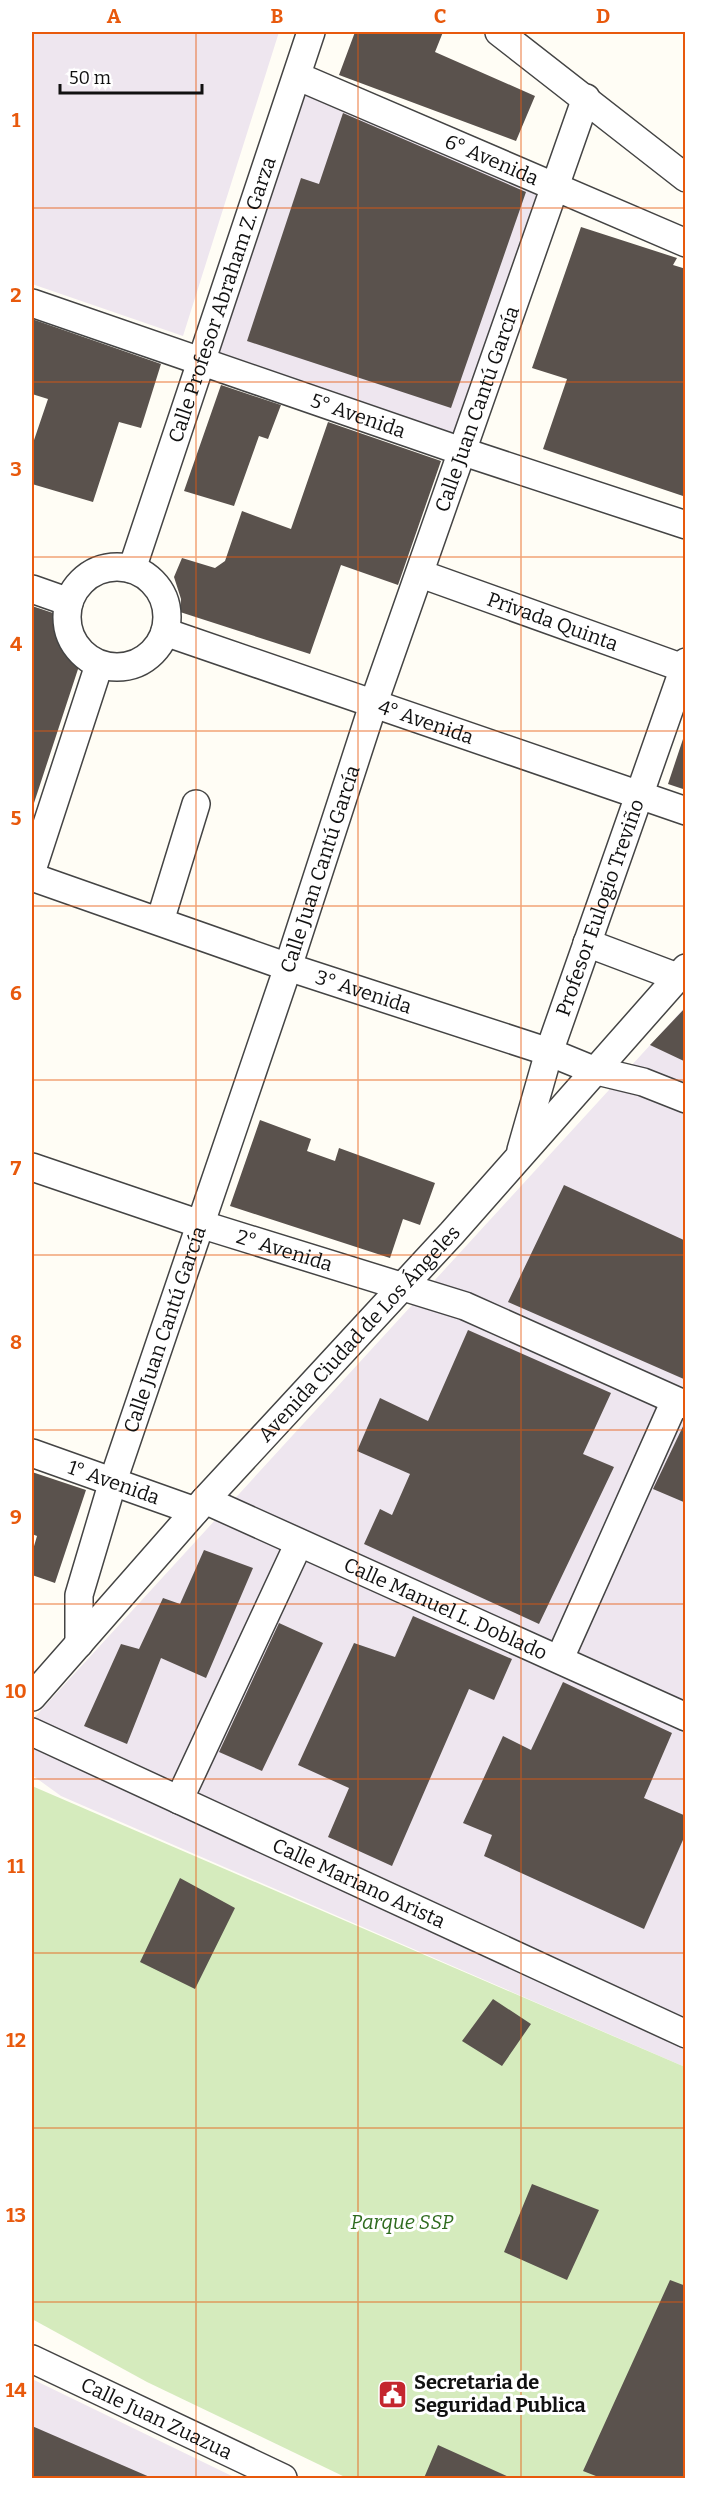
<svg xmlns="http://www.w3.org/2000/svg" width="717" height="2510" font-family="Bitter,serif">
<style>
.industrial{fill:#eee6ef}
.green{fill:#d5ebbd}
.building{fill:#5a524d}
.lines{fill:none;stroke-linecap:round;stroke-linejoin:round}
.minor-casing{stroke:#444;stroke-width:30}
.minor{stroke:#fff;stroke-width:27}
.grid{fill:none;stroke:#e8590c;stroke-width:1.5;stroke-opacity:0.55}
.labels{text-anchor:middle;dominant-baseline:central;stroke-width:6;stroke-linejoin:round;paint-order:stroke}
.street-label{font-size:20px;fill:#111;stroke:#fff}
.park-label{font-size:20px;font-style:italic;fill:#2f6b1f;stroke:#fff}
.poi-label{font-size:20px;font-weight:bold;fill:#111;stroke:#fff;text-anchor:start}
.neatline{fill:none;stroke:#e8590c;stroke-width:2}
.grid-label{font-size:20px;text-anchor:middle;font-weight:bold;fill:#e8590c}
</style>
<rect width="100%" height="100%" fill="#fffdf5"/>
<path class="industrial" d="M 32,32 L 279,32 L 183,336 L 32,284 Z
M 303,92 L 540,188 L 456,436 L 216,354 Z
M 685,1007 L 685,2067 L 61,1796 L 32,1775 L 32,1720 Z
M 32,2379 L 236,2478 L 32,2478 Z"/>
<path class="green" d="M 32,1786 L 685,2067 L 685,2478 L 347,2478 L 147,2382 L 32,2319 Z"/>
<path class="building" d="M 355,32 L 443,32 L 435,52 L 535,96 L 516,141 L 339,75 Z
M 343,113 L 526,192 L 451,408 L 247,341 L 301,178 L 319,184 Z
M 581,227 L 677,258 L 673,265 L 686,269 L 686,497 L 543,449 L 567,379 L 532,368 Z
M 32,319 L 161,364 L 141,428 L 119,422 L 93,502 L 32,484 L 32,446 L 48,399 L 32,394 Z
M 221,385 L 281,405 L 268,439 L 259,436 L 234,506 L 184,491 Z
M 328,422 L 441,461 L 398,585 L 341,565 L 310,654 L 180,612 L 181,599 L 174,577 L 182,558 L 215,568 L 225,561 L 242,511 L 291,529 Z
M 32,606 L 53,613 L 58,634 L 72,657 L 80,663 L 34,803 L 32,802 Z
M 683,739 L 686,740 L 686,790 L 668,784 Z
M 686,1007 L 686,1062 L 650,1045 Z
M 260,1120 L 311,1139 L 307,1151 L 335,1161 L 339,1148 L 435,1183 L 420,1225 L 403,1219 L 390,1258 L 230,1206 Z
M 564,1185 L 686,1241 L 686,1380 L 508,1302 Z
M 468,1330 L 611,1393 L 583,1454 L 614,1467 L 539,1624 L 364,1544 L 380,1509 L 392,1515 L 410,1474 L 357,1451 L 380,1398 L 428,1421 Z
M 686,1420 L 686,1503 L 653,1489 Z
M 32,1472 L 86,1490 L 55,1583 L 32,1575 L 32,1553 L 37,1536 L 32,1534 Z
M 204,1550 L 253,1568 L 206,1678 L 161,1658 L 127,1744 L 84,1726 L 121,1644 L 139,1649 L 163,1598 L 180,1604 Z
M 413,1616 L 512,1659 L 494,1700 L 469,1689 L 392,1866 L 328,1837 L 349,1788 L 298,1765 L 354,1643 L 395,1657 Z
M 279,1623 L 323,1643 L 262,1771 L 219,1752 Z
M 563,1682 L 672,1733 L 644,1798 L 686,1816 L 686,1833 L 644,1929 L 484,1856 L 492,1835 L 463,1823 L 503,1736 L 531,1750 Z
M 180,1878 L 235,1908 L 195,1989 L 140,1962 Z
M 493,1999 L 531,2024 L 502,2066 L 462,2041 Z
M 532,2184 L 599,2210 L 567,2280 L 504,2252 Z
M 670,2280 L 686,2286 L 686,2478 L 601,2478 L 583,2471 Z
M 32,2426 L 152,2478 L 32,2478 Z
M 438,2445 L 511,2478 L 424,2478 Z"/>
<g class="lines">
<defs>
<g id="minor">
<path d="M 499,32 L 686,178"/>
<path id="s1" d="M 297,76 L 686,243"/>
<path id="s2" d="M 32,303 L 461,451 L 686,525"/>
<circle cx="117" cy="617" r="50"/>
<path id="s3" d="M 132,569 L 311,32"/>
<path id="s4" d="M 421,574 L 683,668"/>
<path d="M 32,589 L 69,602"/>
<path id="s5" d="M 165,632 L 686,811"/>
<path d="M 32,870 L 99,665"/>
<path id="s6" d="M 32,877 L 288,967 L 549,1052 L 593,1070 L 643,1082 L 686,1099"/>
<path d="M 160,921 L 196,804"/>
<path d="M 587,943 L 677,977"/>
<path id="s7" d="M 521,1150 L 549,1052 L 686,662"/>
<path id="s8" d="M 32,1167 L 200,1224 L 465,1306 L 686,1405"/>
<path id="s9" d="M 32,1453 L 195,1511"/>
<path id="s10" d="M 205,1500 L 686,1717"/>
<path id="s11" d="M 79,1644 L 79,1595 L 113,1481 L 288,967 L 374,702 L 586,98"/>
<path d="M 560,1658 L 675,1401"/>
<path id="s12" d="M 32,1697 L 205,1500 L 452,1233 L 686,968"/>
<path id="s13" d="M 32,1732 L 686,2034"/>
<path d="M 179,1800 L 299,1543"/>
<path id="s14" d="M 32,2359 L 283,2478"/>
</g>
</defs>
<use href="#minor" class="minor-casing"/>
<use href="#minor" class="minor"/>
</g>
<path class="grid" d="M 196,32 L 196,2478M 358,32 L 358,2478M 521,32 L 521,2478M 32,208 L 686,208M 32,382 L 686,382M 32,557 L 686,557M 32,731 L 686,731M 32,906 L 686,906M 32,1080 L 686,1080M 32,1255 L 686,1255M 32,1430 L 686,1430M 32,1604 L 686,1604M 32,1779 L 686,1779M 32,1953 L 686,1953M 32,2128 L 686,2128M 32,2302 L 686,2302"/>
<defs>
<symbol id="civic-square" viewBox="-11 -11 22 22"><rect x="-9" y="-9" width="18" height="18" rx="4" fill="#c4262e" stroke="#fff"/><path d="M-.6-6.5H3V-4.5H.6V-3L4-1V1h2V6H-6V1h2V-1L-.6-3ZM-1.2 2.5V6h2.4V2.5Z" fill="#fff"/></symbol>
</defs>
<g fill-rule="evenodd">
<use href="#civic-square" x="376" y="2378" width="33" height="33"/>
</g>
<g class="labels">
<g class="street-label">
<text stroke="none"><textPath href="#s1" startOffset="212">6° Avenida</textPath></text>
<text stroke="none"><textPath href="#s3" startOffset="284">Calle Profesor Abraham Z. Garza</textPath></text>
<text stroke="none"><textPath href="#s11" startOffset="1300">Calle Juan Cantú García</textPath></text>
<text stroke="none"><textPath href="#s2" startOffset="345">5° Avenida</textPath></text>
<text stroke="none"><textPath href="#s4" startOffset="140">Privada Quinta</textPath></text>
<text stroke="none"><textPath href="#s5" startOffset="276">4° Avenida</textPath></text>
<text stroke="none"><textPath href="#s11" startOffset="814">Calle Juan Cantú García</textPath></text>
<text stroke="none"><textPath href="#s7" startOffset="255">Profesor Eulogio Treviño</textPath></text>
<text stroke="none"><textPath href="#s6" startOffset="351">3° Avenida</textPath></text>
<text stroke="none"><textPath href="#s8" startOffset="266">2° Avenida</textPath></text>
<text stroke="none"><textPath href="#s11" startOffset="328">Calle Juan Cantú García</textPath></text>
<text stroke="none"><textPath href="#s12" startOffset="489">Avenida Ciudad de Los Ángeles</textPath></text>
<text stroke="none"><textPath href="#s9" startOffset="87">1° Avenida</textPath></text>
<text stroke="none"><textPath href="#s10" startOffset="264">Calle Manuel L. Doblado</textPath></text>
<text stroke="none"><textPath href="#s13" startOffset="360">Calle Mariano Arista</textPath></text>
<text stroke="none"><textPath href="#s14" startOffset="138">Calle Juan Zuazua</textPath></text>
</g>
<g class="park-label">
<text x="402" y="2222">Parque SSP</text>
</g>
<g class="poi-label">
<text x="414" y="2382">Secretaria de<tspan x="414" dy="23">Seguridad Publica</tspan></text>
</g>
</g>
<rect width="717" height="2510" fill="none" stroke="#ffffff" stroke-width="66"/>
<path d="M60 84v9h142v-9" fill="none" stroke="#111111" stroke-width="3"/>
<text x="69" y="84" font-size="18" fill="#111111" stroke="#ffffff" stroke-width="4.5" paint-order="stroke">50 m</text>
<rect x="33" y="33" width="651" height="2444" class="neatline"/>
<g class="grid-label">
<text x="114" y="23">A</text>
<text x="277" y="23">B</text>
<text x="440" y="23">C</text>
<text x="603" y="23">D</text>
<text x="16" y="127">1</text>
<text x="16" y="302">2</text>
<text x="16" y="476">3</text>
<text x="16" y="651">4</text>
<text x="16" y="825">5</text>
<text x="16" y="1000">6</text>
<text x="16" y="1175">7</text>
<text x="16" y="1349">8</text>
<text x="16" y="1524">9</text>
<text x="16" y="1698">10</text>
<text x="16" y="1873">11</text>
<text x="16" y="2047">12</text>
<text x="16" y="2222">13</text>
<text x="16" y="2397">14</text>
</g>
</svg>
